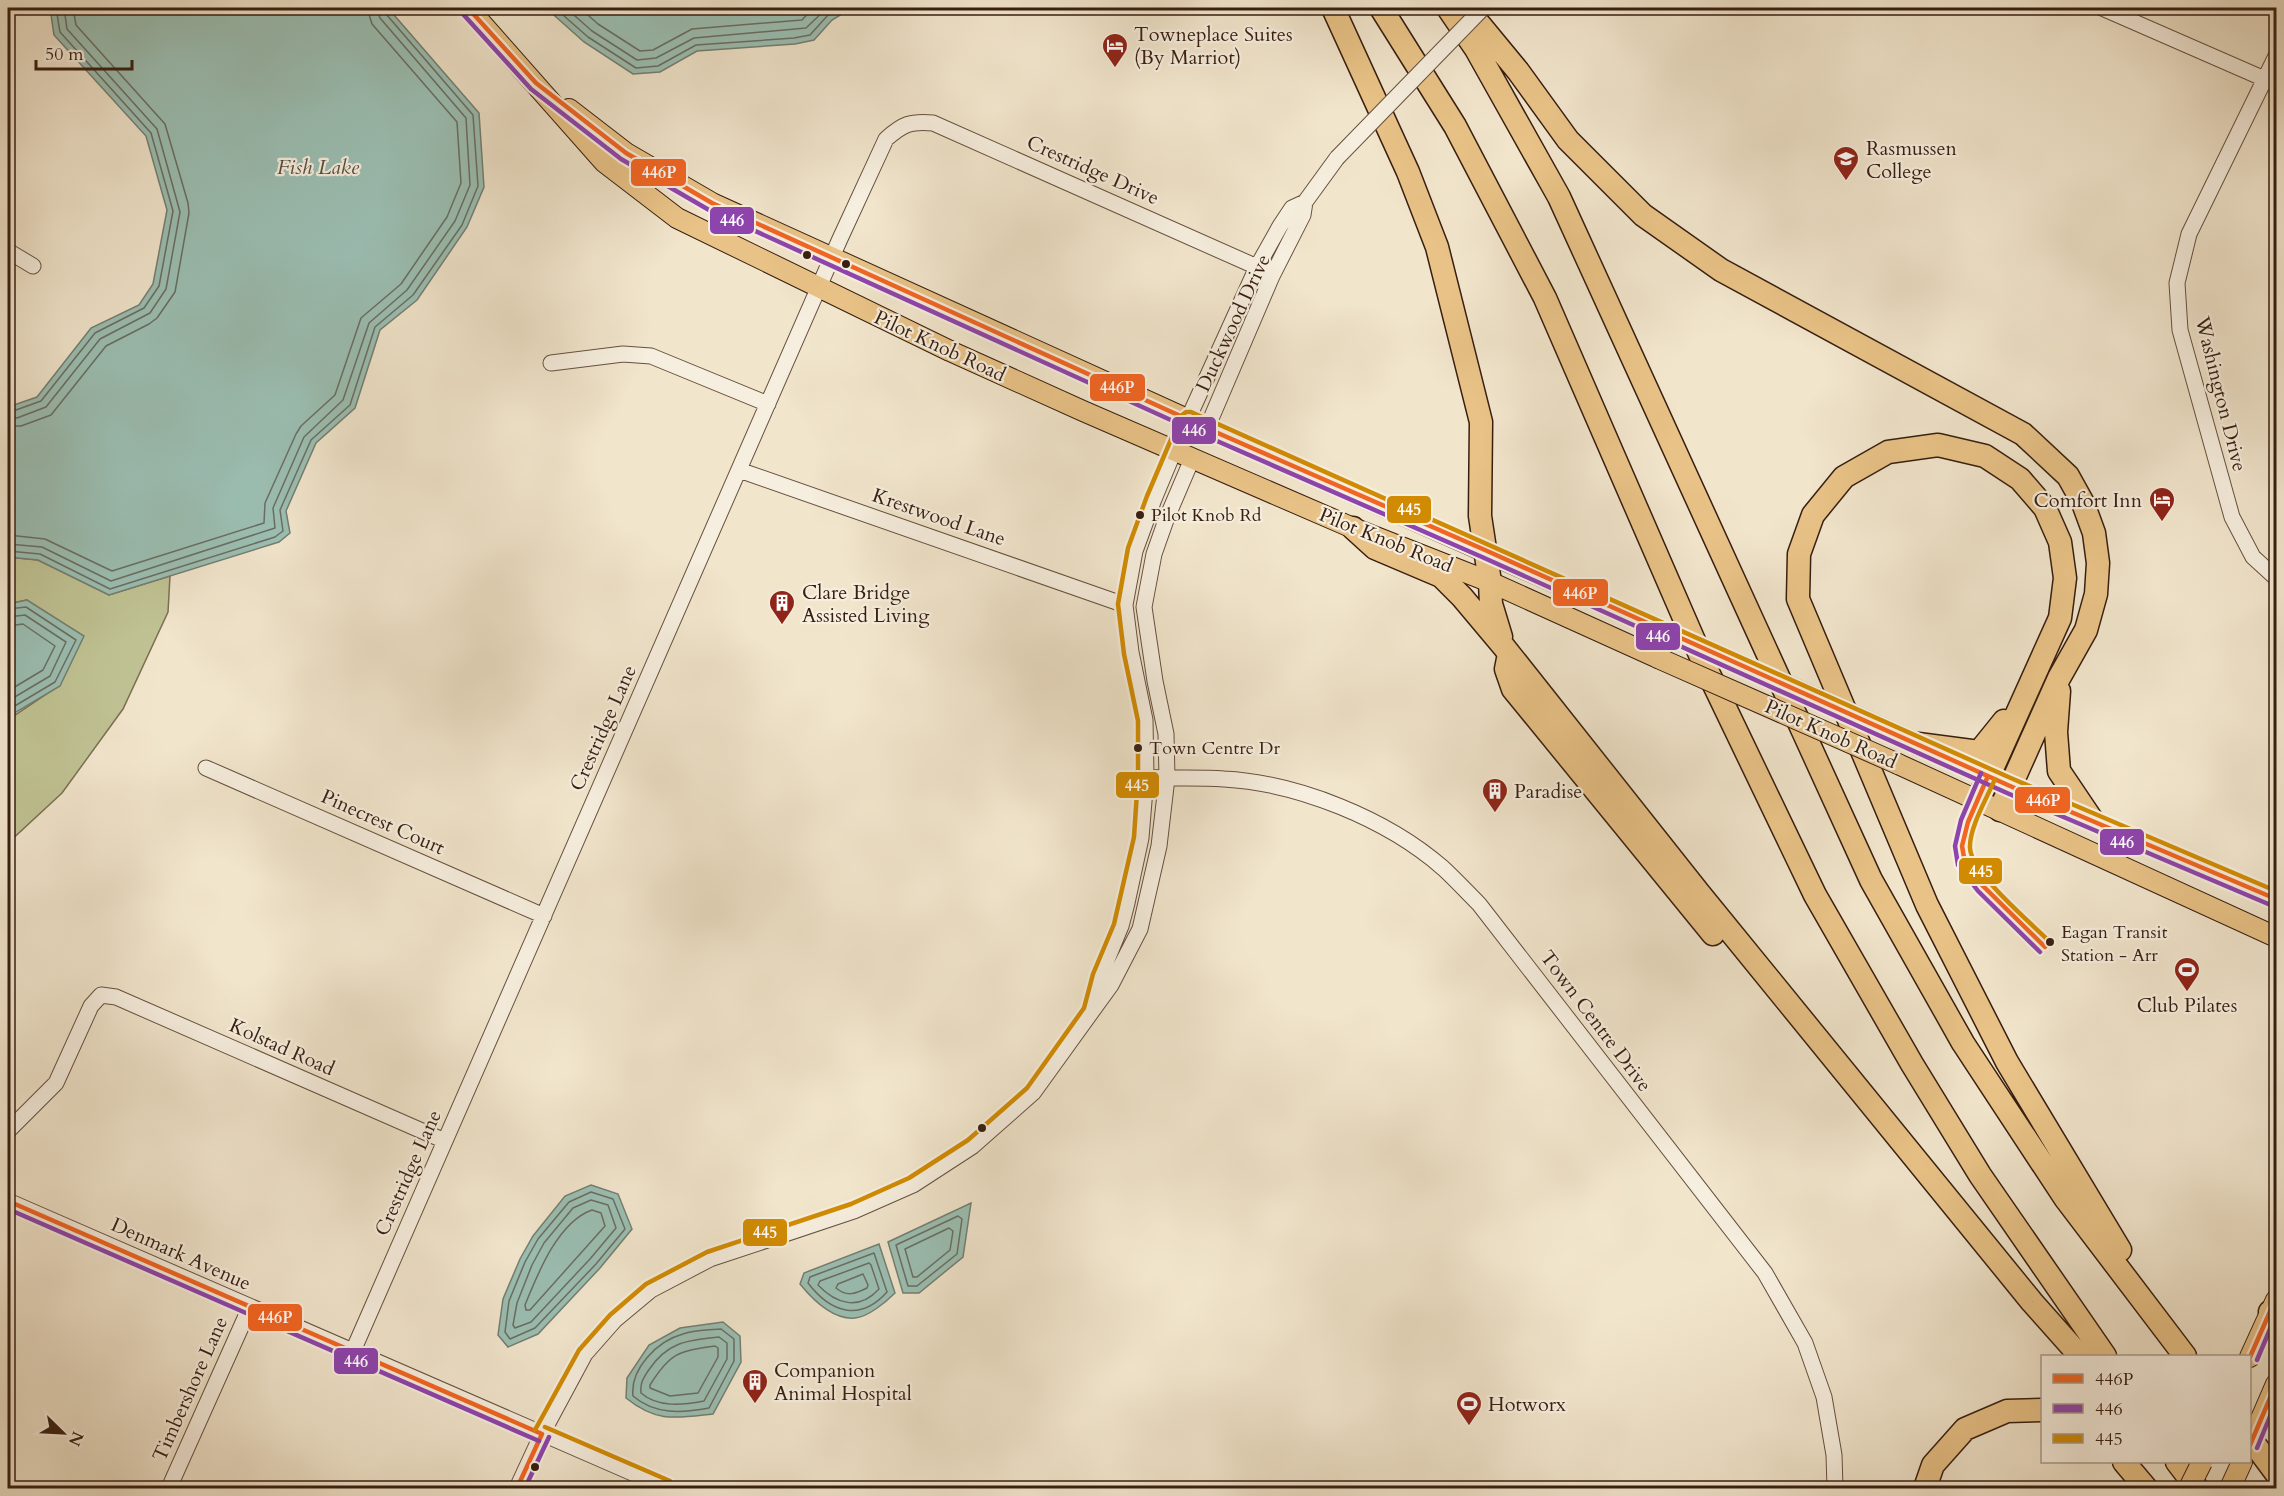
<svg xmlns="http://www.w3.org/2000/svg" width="2284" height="1496" font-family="Cardo,serif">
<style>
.green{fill:#c0c394;stroke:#7c7052;stroke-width:1.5}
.water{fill:#9bbfb3;stroke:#737f72;stroke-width:1.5}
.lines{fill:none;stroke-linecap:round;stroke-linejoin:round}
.shore{stroke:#696e62;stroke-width:1.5}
.minor-casing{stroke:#66503f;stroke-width:17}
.major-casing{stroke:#371e10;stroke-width:22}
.highway-casing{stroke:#371e10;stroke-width:25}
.minor{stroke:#f6eede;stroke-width:15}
.major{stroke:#e8c286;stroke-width:20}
.highway{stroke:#e8c286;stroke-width:22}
.minor-bridge-casing{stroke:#66503f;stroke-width:17;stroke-linecap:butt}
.major-bridge-casing{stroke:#371e10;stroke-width:22;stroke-linecap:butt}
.minor-bridge{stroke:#f6eede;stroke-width:15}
.major-bridge{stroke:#e8c286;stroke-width:20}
.bus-1-casing{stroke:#f6eede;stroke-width:9}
.bus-2-casing{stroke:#f6eede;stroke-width:9}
.bus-3-casing{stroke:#f6eede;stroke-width:9}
.bus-1{stroke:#f26522;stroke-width:4.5}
.bus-2{stroke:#8e44ad;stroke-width:4.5}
.bus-3{stroke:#d18b03;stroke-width:4.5}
.bus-dot{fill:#371e10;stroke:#f6eede;stroke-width:2}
.labels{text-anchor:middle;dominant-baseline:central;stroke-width:4.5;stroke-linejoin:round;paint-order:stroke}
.bus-label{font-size:18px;fill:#371e10;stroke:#f6eede;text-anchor:start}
.poi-label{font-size:20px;fill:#371e10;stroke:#f6eede;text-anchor:start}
.street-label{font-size:20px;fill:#371e10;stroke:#f6eede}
.water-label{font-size:21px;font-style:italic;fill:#554e41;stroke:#f6eede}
.line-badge{stroke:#f6eede;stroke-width:2}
.badge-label{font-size:16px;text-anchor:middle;font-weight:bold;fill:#fff}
</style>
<rect width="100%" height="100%" fill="#f1e5cc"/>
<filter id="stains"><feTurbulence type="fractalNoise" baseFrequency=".00333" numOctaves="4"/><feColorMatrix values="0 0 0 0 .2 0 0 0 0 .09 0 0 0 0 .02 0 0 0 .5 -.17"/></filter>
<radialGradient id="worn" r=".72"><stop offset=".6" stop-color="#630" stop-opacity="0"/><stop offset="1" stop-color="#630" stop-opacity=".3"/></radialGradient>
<path class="green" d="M 8,557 L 38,560 L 109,595 L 170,576 L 168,612 L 123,709 L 62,793 L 8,843 L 8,720 L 54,689 L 27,600 L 8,604 Z"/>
<path class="water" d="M 50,8 L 388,8 L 479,113 L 484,187 L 467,227 L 417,300 L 380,330 L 355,408 L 316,443 L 286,511 L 290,533 L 279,542 L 109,595 L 38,560 L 8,557 L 8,400 L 14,405 L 37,397 L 91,328 L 139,305 L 153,284 L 167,210 L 146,136 L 54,35 Z
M 546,8 L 852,8 L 832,20 L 814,40 L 795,44 L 697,51 L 660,72 L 633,74 L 584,42 Z
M 27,600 L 84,636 L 60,686 L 8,717 L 8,604 Z
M 591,1185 L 618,1194 L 632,1229 L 600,1268 L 538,1334 L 508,1347 L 498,1335 L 503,1299 L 520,1259 L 533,1236 L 565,1196 Z
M 971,1203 L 963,1257 L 919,1293 L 903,1293 L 888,1242 Z
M 879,1244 L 895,1293 C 886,1302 868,1317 855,1318 C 833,1320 813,1300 800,1284 L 804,1273 Z
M 723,1322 L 740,1336 L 741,1362 L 713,1414 C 676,1418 657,1423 626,1398 L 627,1378 L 649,1345 L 680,1328 Z"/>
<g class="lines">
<path class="shore" d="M 555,8 L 588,37 L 636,68 L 658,66 L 696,45 L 794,38 L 810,35 L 828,15 L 841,8
M 566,8 L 592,31 L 637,60 L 656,58 L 694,38 L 806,28 L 827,8
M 580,8 L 598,24 L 640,51 L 653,50 L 692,29 L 802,20 L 813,8
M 8,407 L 16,410 L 41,401 L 95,333 L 144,308 L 159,286 L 173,211 L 151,133 L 60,32 L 56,8
M 8,416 L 17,418 L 46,407 L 100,339 L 150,313 L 166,289 L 180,212 L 157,129 L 67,29 L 64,8
M 8,426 L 21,426 L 51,415 L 106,346 L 149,324 L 157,318 L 175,292 L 189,213 L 188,203 L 165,124 L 76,25 L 73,8
M 8,535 L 45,539 L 112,571 L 264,523 L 265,503 L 296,434 L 301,426 L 335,395 L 361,318 L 401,284 L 447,217 L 461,183 L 457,122 L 372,24 L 367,8
M 8,544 L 42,547 L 111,581 L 275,528 L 273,508 L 304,437 L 343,400 L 369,323 L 407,290 L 455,221 L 470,185 L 466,118 L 380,18 L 376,8
M 8,551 L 40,554 L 110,589 L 275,537 L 283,531 L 280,510 L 311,440 L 350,405 L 375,327 L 413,295 L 462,225 L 478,186 L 473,115 L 386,14 L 384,8
M 8,609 L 26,607 L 76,640 L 55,682 L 8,710
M 8,617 L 25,615 L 66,642 L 50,676 L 8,701
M 8,626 L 23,624 L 55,646 L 43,670 L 8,691
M 591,1192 L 613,1199 L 625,1229 L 596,1264 L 535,1328 L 510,1339 L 505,1332 L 509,1301 L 525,1262 L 538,1239 L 569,1202 Z
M 591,1200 L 608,1205 L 616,1228 L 590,1259 L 531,1322 L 515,1328 L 513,1325 L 517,1303 L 532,1265 L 544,1243 L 573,1208 Z
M 592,1210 L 601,1213 L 605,1226 L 530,1310 L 526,1310 L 525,1305 C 538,1273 558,1222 592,1210 Z
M 958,1216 L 962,1219 L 957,1254 L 917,1286 L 908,1286 L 896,1245 Z
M 949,1228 L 953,1231 L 950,1250 L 917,1277 L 913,1277 L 905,1249 Z
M 874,1253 L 887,1292 C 860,1322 831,1313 808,1283 L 810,1277 Z
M 869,1263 L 871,1265 L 879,1289 C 859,1311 836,1304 818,1285 L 820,1281 Z
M 863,1274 L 868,1285 L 867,1288 C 855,1294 847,1297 836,1288 L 838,1284 Z
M 721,1329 L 734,1339 L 734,1361 L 709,1408 C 682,1413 655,1415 633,1396 C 630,1369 657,1341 683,1334 C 694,1330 709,1330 721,1329 Z
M 719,1337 L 727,1343 L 727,1359 L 704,1401 C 683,1405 658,1408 641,1393 C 640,1383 643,1379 648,1371 C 667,1342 687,1340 719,1337 Z
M 715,1346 L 718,1348 L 718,1357 L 698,1393 L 670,1396 L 650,1388 L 650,1385 C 670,1353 678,1351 715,1346 Z"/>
<defs>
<path id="minor" d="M 2102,8 L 2276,84
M 2276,56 L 2189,234 L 2177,283 L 2180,330 L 2232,517 L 2253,557 L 2276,578
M 8,251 L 33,266
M 551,363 L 623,354 L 651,356 L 768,404
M 1188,419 L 1257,267 L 1280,226 L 1292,208 L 1305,202 L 1337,158
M 1207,428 L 1272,276 L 1303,215 L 1305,202
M 739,470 L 1125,605
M 206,768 L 544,916
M 1146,777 C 1172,779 1198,777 1224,779 C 1298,783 1387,819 1443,868 C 1455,879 1467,892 1479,904 L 1765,1273 L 1805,1343 L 1824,1397 L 1834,1455 L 1835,1488
M 1093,1003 L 1100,977 L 1121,926 L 1127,903 L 1141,838 L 1146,777 L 1145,720 L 1131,652 L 1125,605 L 1135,551 L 1154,499 L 1174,451
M 8,1131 L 56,1083 L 91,1006 L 101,995 L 116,997 L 445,1141
M 8,1201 L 667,1488
M 353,1351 L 839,241 L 886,139 C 903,124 910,121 933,123 L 1266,271
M 169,1488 L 250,1307
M 517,1488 L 542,1434 L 585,1354 L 615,1320 L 651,1290 L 710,1259 L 854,1211 L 913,1185 L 973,1146 L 1033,1093 L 1111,985 L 1140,929 L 1159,846 L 1167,778 L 1166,734 L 1155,681 L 1144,607 L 1154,554 L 1166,520 L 1192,459"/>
<path id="major" d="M 468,8 L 604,162 L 677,218 L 950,351 L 1083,411 L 1353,528 L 1490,582 L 1658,658
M 569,109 L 626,153 L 712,203 L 1220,434 L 1660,629
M 1882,728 L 2010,786 L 2276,899
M 1898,764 L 2276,937
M 2250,1357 L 2276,1300
M 2260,1421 L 2276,1384
M 2230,1488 L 2242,1462"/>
<path id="highway" d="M 1333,8 L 1408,172 L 1437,247 L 1481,422 L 1480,516 L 1490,582 L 1491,604 L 1501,637
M 1381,8 L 1455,126 L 1545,298 L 1705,666 L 1815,895 L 1912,1064 L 1980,1175 L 2105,1356
M 1448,8 L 1476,49 L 1559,197 L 1871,880 L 1963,1043 L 2065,1198 L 2185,1356
M 1466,8 L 1518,71 L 1568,140 L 1643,215 L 1721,270 L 2023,434 L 2068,476 L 2083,503 L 2094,533 L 2098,563 L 2096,594 L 2086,630 L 2059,678 L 2000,810
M 1353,528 L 1375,548 L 1441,576 L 1462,597 L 1504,647 L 1699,893 L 2032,1302 L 2080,1356
M 1509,654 L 1506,669 L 1513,689 L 1713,934
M 2059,691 L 2056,732 L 2059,771 L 2092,820
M 1918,744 L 1979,752 L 2004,721
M 1978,800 L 2060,618 L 2065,578 L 2060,542 L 2045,508 L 2020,479 L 1985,456 L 1938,445 L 1888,452 L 1844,477 L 1813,515 L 1799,554 L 1798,599 L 1927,905 L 2007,1062 L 2120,1250
M 2270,1312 L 2276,1309
M 2250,1438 L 2276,1473
M 2124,1462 L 2146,1488
M 2177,1462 L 2197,1488
M 1925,1488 L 1933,1465 L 1965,1429 L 2007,1411 L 2042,1410"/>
</defs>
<use href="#minor" class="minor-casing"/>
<use href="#major" class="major-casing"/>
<use href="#highway" class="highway-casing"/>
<use href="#minor" class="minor"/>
<use href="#major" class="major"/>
<use href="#highway" class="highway"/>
<defs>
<path id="minor-bridge" d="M 1337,158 L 1483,8"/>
<path id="major-bridge" d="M 1660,629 L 1882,728
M 1658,658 L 1898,764
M 2250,1445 L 2260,1421
M 2189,1488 L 2202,1462"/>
</defs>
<use href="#minor-bridge" class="minor-bridge-casing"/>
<use href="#major-bridge" class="major-bridge-casing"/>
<use href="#minor-bridge" class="minor-bridge"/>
<use href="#major-bridge" class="major-bridge"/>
<defs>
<path id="bus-1" d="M 468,8 L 536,83 L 626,153 L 712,203 L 1220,434 L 1485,550 L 2010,786 L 2276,899
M 1988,776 L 1968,822 L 1962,846 L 1965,863 L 1983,886 L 2045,947
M 8,1201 L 542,1434
M 2250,1357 L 2276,1298
M 2250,1445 L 2276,1384
M 517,1488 L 542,1434"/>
<path id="bus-2" d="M 462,13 L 531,89 L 621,159 L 709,210 L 1217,441 L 1482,557 L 2007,793 L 2273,906
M 1981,773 L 1961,820 L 1955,846 L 1958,865 L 1978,891 L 2040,952
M 8,1209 L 539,1441
M 2257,1360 L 2276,1315
M 2257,1448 L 2276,1402
M 525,1488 L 549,1437"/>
<path id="bus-3" d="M 1995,779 C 1987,798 1969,828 1970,848 C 1971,873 2031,923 2050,942
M 545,1427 L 670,1481
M 535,1430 L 579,1350 L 610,1315 L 646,1284 L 707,1252 L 851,1204 L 909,1178 L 968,1140 L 1027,1088 L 1084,1008 L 1093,974 L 1114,924 L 1134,837 L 1138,777 L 1138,721 L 1124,654 L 1118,604 L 1128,548 L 1147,496 L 1181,416 L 1186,412 L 1191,412 L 2013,779 L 2276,891"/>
</defs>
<use href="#bus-1" class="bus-1-casing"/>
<use href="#bus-2" class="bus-2-casing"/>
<use href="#bus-3" class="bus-3-casing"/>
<use href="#bus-1" class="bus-1"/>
<use href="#bus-2" class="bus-2"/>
<use href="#bus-3" class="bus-3"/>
</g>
<defs>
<symbol id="hotel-pin" viewBox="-11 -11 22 30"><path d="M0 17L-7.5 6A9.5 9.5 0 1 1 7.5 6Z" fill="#8f2418" stroke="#f6eede"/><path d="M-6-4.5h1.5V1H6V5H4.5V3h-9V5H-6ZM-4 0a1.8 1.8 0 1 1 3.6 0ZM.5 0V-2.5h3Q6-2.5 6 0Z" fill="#fff"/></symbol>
<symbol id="university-pin" viewBox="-11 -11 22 30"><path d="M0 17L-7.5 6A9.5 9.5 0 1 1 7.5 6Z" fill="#8f2418" stroke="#f6eede"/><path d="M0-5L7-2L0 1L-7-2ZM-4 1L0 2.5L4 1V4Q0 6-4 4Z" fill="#fff"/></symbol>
<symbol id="building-pin" viewBox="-11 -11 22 30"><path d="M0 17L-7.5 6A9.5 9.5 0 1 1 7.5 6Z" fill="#8f2418" stroke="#f6eede"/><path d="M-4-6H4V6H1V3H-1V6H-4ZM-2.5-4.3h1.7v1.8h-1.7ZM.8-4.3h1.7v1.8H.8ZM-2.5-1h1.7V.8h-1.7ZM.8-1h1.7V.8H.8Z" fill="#fff"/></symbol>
<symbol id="stadium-pin" viewBox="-11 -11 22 30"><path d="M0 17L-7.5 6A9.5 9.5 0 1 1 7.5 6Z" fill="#8f2418" stroke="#f6eede"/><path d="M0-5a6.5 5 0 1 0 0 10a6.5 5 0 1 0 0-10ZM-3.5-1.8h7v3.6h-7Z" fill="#fff"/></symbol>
</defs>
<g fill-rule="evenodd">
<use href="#hotel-pin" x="1100" y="31" width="30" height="40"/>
<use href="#university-pin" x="1831" y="144" width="30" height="40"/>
<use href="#hotel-pin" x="2147" y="485" width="30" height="40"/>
<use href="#building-pin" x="767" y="588" width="30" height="40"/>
<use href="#building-pin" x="1480" y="776" width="30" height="40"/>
<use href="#stadium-pin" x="2172" y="955" width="30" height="40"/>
<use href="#building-pin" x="740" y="1367" width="30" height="40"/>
<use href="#stadium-pin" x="1454" y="1389" width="30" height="40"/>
</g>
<g class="bus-dot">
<circle cx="807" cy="255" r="5"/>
<circle cx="846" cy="264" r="5"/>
<circle cx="1140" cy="515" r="5"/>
<circle cx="1138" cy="748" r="5"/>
<circle cx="2050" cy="942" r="5"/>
<circle cx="982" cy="1128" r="5"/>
<circle cx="535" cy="1467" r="5"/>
</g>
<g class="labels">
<g class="bus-label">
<text x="1151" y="515">Pilot Knob Rd</text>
<text x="1149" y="748">Town Centre Dr</text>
<text x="2061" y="932">Eagan Transit<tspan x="2061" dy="23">Station - Arr</tspan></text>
</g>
<g class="poi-label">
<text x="1134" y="34">Towneplace Suites<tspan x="1134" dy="23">(By Marriot)</tspan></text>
<text x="1866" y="148">Rasmussen<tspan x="1866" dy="23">College</tspan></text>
<text x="2142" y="500" text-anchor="end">Comfort Inn</text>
<text x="802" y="592">Clare Bridge<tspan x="802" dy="23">Assisted Living</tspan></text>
<text x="1514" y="791">Paradise</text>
<text x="2187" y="1005" text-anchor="middle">Club Pilates</text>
<text x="774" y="1370">Companion<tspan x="774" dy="23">Animal Hospital</tspan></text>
<text x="1488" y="1404">Hotworx</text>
</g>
<g class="street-label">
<text transform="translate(1093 170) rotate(24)">Crestridge Drive</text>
<text transform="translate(1233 323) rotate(-65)">Duckwood Drive</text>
<text transform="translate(940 346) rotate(25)">Pilot Knob Road</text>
<text transform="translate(2221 394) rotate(76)">Washington Drive</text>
<text transform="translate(939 517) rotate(19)">Krestwood Lane</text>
<text transform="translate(1386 540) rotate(22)">Pilot Knob Road</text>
<text transform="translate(603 728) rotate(-66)">Crestridge Lane</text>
<text transform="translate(1831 734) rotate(24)">Pilot Knob Road</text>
<text transform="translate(383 822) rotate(24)">Pinecrest Court</text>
<text transform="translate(1596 1021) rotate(53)">Town Centre Drive</text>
<text transform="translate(282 1047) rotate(24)">Kolstad Road</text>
<text transform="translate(408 1173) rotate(-66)">Crestridge Lane</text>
<text transform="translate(181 1254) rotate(24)">Denmark Avenue</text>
<text transform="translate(190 1389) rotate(-66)">Timbershore Lane</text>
</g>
<g class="water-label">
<text x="318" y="167">Fish Lake</text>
</g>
</g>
<g class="line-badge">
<rect x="630" y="158" width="57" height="29" rx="6" fill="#f26522"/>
<rect x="709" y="206" width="46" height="29" rx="6" fill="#8e44ad"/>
<rect x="1089" y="373" width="57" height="29" rx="6" fill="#f26522"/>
<rect x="1171" y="416" width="46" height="29" rx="6" fill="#8e44ad"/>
<rect x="1386" y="495" width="46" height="29" rx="6" fill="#d18b03"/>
<rect x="1552" y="578" width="57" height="29" rx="6" fill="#f26522"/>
<rect x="1635" y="622" width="46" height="29" rx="6" fill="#8e44ad"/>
<rect x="1115" y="771" width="45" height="28" rx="6" fill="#d18b03"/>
<rect x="2014" y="786" width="57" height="28" rx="6" fill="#f26522"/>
<rect x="2099" y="828" width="46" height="28" rx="6" fill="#8e44ad"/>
<rect x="1958" y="857" width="45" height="28" rx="6" fill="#d18b03"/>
<rect x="742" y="1218" width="46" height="29" rx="6" fill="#d18b03"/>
<rect x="247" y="1303" width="56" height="29" rx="6" fill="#f26522"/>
<rect x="333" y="1347" width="46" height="28" rx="6" fill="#8e44ad"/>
</g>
<g class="badge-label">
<text x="659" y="178">446P</text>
<text x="732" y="226">446</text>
<text x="1117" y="393">446P</text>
<text x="1194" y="436">446</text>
<text x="1409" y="515">445</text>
<text x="1580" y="599">446P</text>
<text x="1658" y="642">446</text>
<text x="1137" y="791">445</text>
<text x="2043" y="806">446P</text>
<text x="2122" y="848">446</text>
<text x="1981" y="877">445</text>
<text x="765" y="1238">445</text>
<text x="275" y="1323">446P</text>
<text x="356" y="1367">446</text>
</g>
<rect width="2284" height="1496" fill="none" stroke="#f1e5cc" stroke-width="30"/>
<rect x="9" y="9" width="2266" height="1478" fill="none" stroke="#371e10" stroke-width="3"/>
<rect x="15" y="15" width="2254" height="1466" fill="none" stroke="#371e10" stroke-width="1.5"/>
<rect x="2041" y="1355" width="210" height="108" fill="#f6eede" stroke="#aa9b8c" stroke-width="1.5"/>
<rect x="2053" y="1374" width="30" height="9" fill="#f26522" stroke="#aa9b8c" stroke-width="1.5"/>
<text x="2095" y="1385" font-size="18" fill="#371e10">446P</text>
<rect x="2053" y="1404" width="30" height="9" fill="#8e44ad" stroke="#aa9b8c" stroke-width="1.5"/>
<text x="2095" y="1415" font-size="18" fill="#371e10">446</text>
<rect x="2053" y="1434" width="30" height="9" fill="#d18b03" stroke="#aa9b8c" stroke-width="1.5"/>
<text x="2095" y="1445" font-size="18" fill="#371e10">445</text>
<g transform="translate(63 1433) rotate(114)" stroke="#f6eede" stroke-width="4.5" paint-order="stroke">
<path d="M0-4.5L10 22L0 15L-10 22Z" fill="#371e10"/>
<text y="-9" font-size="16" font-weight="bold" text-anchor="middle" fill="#371e10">N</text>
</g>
<path d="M36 60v9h96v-9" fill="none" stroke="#371e10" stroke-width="3"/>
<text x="45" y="60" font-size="18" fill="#371e10" stroke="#f6eede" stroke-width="4.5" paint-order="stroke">50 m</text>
<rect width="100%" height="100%" filter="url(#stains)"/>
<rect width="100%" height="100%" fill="url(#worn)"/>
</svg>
